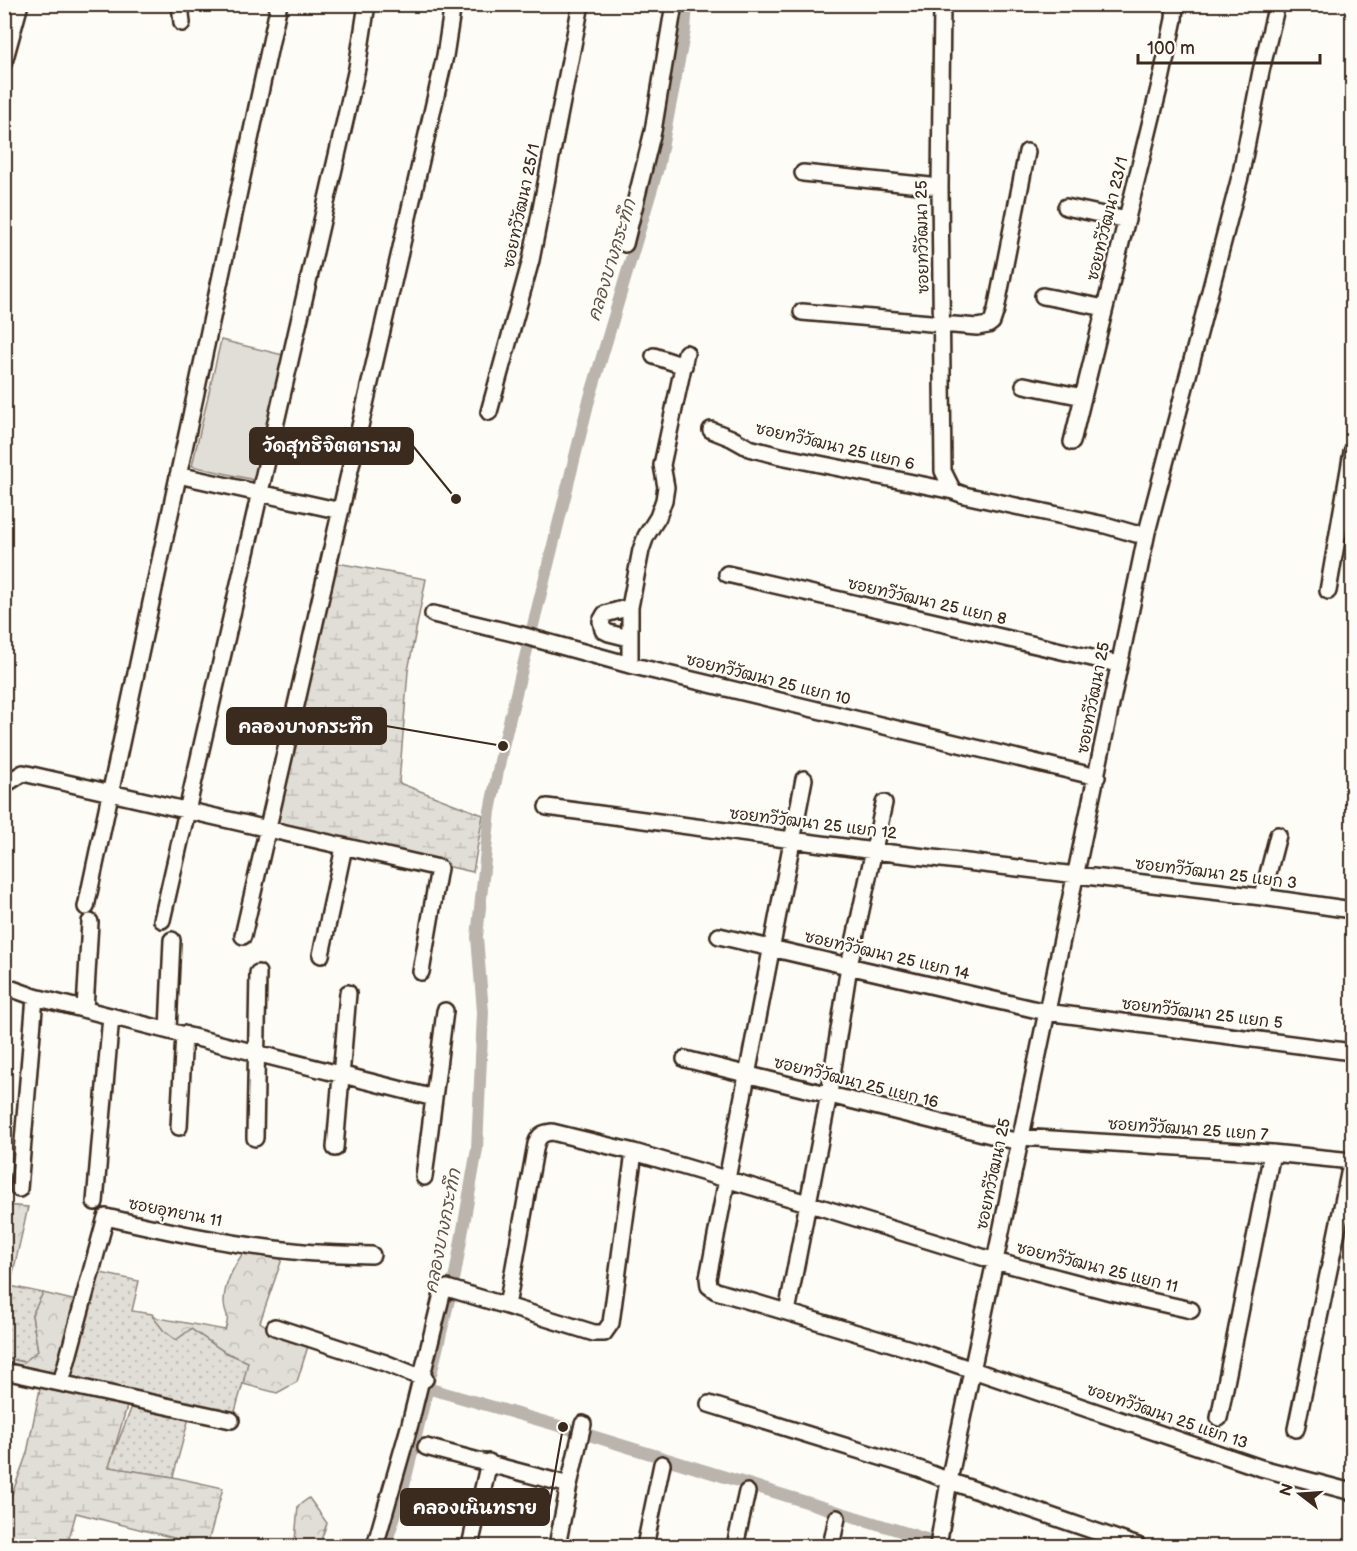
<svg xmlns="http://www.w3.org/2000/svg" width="1357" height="1551" font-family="'Balsamiq Sans','Playpen Sans Thai',sans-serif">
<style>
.grass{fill:url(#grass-dots);stroke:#8e847a;stroke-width:1.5}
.forest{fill:url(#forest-crowns);stroke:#8e847a;stroke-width:1.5}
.wetland{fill:url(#wetland-marsh);stroke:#8e847a;stroke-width:1.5}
.garden{fill:#e1ded7;stroke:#8e847a;stroke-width:1.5}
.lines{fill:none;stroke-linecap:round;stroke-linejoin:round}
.canal{stroke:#bbb4ad;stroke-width:12}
.minor-casing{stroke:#3b2a1e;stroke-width:20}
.minor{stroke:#fdfcf7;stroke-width:15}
.labels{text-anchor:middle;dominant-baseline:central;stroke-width:4.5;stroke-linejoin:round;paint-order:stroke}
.street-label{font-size:16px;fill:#3b2a1e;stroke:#fdfcf7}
.water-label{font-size:18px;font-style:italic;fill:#615349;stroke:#fdfcf7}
.leader{fill:none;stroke:#3b2a1e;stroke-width:2}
.callout-dot{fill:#3b2a1e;stroke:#fdfcf7;stroke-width:2}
.callout{fill:#3b2a1e;stroke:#3b2a1e;stroke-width:2}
.callout-label{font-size:18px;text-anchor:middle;font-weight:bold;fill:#fff}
</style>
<defs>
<pattern id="grass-dots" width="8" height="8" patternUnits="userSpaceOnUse" patternTransform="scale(1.5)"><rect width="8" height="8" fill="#e1ded7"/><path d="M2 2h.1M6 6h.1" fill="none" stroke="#c2bfb8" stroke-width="1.8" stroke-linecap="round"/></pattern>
<pattern id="forest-crowns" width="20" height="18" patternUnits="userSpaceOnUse" patternTransform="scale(1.5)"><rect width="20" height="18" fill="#e1ded7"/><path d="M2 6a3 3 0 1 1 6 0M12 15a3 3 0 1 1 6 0" fill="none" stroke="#c2bfb8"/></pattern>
<pattern id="wetland-marsh" width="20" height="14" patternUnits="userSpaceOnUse" patternTransform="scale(1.5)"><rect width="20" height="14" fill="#e1ded7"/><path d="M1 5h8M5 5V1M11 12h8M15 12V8" fill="none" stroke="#c2bfb8"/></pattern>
</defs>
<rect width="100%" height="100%" fill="#fdfcf7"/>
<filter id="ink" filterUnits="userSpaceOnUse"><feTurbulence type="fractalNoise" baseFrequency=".0167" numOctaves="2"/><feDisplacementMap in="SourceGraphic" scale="12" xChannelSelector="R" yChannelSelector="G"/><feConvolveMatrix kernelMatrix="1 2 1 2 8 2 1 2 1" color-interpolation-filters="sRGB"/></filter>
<g filter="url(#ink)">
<path class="grass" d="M 96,1272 L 139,1281 L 132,1311 L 152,1314 L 164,1331 L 191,1329 L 225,1352 L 249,1362 L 234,1415 L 71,1381 L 70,1371 Z
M 10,1286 L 43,1293 L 32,1315 L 38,1351 L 24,1362 L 5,1358 L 5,1287 Z
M 133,1404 L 189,1418 L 173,1477 L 108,1467 Z"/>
<path class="forest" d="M 4,1205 L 28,1207 L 10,1286 L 5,1287 Z
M 243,1253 L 282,1259 L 260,1322 L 273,1331 L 309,1343 L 297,1382 L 277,1393 L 243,1384 L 248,1362 L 225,1352 L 191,1329 L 176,1340 L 164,1331 L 153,1317 L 225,1330 C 231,1312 224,1315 224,1302 C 224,1284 233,1268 243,1253 Z
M 43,1293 L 77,1301 L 56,1376 L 5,1364 L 5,1358 L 24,1362 L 38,1351 L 32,1315 Z
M 309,1498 L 327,1523 L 319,1546 L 293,1546 L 295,1540 L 298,1506 Z"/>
<path class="wetland" d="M 337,563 L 426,579 L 408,671 L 399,783 L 483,815 L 473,872 L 276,828 Z
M 41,1384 L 128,1403 L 109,1467 L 173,1477 L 223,1488 L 207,1546 L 185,1546 L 186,1541 L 76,1513 L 67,1546 L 5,1546 L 4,1516 L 27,1453 Z"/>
<path class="garden" d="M 221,340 L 283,355 L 254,480 L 192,466 Z"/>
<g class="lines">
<path class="canal" d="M 427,1388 L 563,1427 L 949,1546
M 385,1546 L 401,1498 L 455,1275 L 477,1149 L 483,1012 L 477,937 L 490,811 L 503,746 L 588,404 L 658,168 L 685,30 L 687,4"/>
<defs>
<path id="minor" d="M 180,4 L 182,23
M 942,4 L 940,187 L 943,471 L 953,491 L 964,495 L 1105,525 L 1136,534 L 1147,532
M 4,62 L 20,4
M 803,173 L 940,187
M 1066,207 L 1127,220
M 625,244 L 653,131 L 674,4
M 1043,296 L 1105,308
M 802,312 L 977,327 L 988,325 L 992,322 L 996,310 L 1027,152
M 654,356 L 684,366
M 1024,385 L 1083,397
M 489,412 L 531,260 L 581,4
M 711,430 L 731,438 L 749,448 L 780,456 L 953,491
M 1072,442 L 1161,80 L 1174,19 L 1175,4
M 178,475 L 341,511
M 727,574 L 1118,664
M 1328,591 L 1352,452
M 433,614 L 521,635 L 630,665 L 1097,777
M 629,638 L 609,633 L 603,630 L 601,621 L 605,614 L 630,607 L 641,550 L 646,536 L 658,517 L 664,500 L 666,487 L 662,465 L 686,353
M 630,665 L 630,607
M 804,779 L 708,1278 L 709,1286 L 716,1291 L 917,1351 L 1261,1468 L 1352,1492
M 4,785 L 23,773 L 439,868 L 421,972
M 547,807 L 874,851 L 1262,897 L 1352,910
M 1262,897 L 1278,835
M 86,907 L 279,4
M 162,920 L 357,68 L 367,4
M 243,936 L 445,56 L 453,4
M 719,936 L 1046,1012 L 1352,1052
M 321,955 L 344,847
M 4,986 L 35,997 L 434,1098
M 85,1009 L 90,922
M 168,1030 L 172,940
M 685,1059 L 1019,1142
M 179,1127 L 184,1034
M 1020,1137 L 1272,1153 L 1352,1161
M 255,1138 L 258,973
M 335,1148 L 348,993
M 634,1152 L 611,1323 L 604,1333 L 594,1333 L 507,1306 L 536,1144 C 539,1135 543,1133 552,1132 L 634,1152 L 807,1203 L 995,1261 L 1111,1292 L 1191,1310
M 424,1177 L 445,1011
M 19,1189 L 35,997
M 95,1202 L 111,1016
M 787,1312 L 829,1094 L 849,966 L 884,803
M 275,1327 L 385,1363 L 425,1379
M 4,1371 L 231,1420
M 61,1383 L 106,1217 C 171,1232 236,1246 303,1252 C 326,1254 349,1254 372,1255
M 709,1404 L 919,1469 L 949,1481 L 1138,1546
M 1219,1418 L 1272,1153
M 1296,1429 L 1352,1159
M 426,1447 L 569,1485 L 557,1546
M 569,1485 L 583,1424
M 375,1546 L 410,1424 L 443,1290 L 447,1288 L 507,1306
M 470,1546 L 489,1462
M 645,1546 L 662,1464
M 735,1546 L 747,1492
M 831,1546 L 837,1518
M 938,1546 L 949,1481 L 972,1371 L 1147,532 L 1241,173 L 1261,71 L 1277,4"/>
</defs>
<use href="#minor" class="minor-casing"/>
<use href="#minor" class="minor"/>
</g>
</g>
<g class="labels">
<g class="street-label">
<text transform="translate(522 206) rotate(-78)">ซอยทวีวัฒนา 25/1</text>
<text transform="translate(1108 219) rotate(-76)">ซอยทวีวัฒนา 23/1</text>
<text transform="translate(923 237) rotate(-91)">ซอยทวีวัฒนา 25</text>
<text transform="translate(835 447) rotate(13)">ซอยทวีวัฒนา 25 แยก 6</text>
<text transform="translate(927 602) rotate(13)">ซอยทวีวัฒนา 25 แยก 8</text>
<text transform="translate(768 680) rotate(14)">ซอยทวีวัฒนา 25 แยก 10</text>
<text transform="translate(1094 698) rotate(-79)">ซอยทวีวัฒนา 25</text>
<text transform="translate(813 824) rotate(7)">ซอยทวีวัฒนา 25 แยก 12</text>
<text transform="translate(1216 874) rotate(7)">ซอยทวีวัฒนา 25 แยก 3</text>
<text transform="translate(887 956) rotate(13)">ซอยทวีวัฒนา 25 แยก 14</text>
<text transform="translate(1202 1014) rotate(7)">ซอยทวีวัฒนา 25 แยก 5</text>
<text transform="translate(856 1083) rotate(14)">ซอยทวีวัฒนา 25 แยก 16</text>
<text transform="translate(1188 1130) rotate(4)">ซอยทวีวัฒนา 25 แยก 7</text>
<text transform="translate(994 1174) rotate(-78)">ซอยทวีวัฒนา 25</text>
<text transform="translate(175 1213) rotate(11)">ซอยอุทยาน 11</text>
<text transform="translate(1097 1268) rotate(14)">ซอยทวีวัฒนา 25 แยก 11</text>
<text transform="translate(1167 1417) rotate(19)">ซอยทวีวัฒนา 25 แยก 13</text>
</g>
<g class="water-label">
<text transform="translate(612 260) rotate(-73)">คลองบางกระทึก</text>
<text transform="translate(443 1231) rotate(-79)">คลองบางกระทึก</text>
</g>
</g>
<path class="leader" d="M456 499L413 446M503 746L386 726M563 1427L549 1507"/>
<g class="callout-dot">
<circle cx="456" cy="499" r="6"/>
<circle cx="503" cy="746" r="6"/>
<circle cx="563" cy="1427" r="6"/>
</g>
<g class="callout">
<rect x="250" y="428" width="163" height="36" rx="6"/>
<rect x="227" y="708" width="159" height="36" rx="6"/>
<rect x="401" y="1489" width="148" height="36" rx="6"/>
</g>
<g class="callout-label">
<text x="332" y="452">วัดสุทธิจิตตาราม</text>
<text x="306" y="733">คลองบางกระทึก</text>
<text x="475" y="1514">คลองเนินทราย</text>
</g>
<rect width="1357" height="1551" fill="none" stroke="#fdfcf7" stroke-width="24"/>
<rect x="12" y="12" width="1333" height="1527" fill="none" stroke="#3b2a1e" stroke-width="2" filter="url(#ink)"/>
<g transform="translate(1300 1494) rotate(287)" stroke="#fdfcf7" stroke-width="4.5" paint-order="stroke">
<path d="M0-4.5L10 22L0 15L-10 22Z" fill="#3b2a1e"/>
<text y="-9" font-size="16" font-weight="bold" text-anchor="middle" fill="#3b2a1e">N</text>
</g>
<path d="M1138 54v9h182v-9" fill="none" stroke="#3b2a1e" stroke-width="3"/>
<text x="1147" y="54" font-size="18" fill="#3b2a1e" stroke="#fdfcf7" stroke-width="4.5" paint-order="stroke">100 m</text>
</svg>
